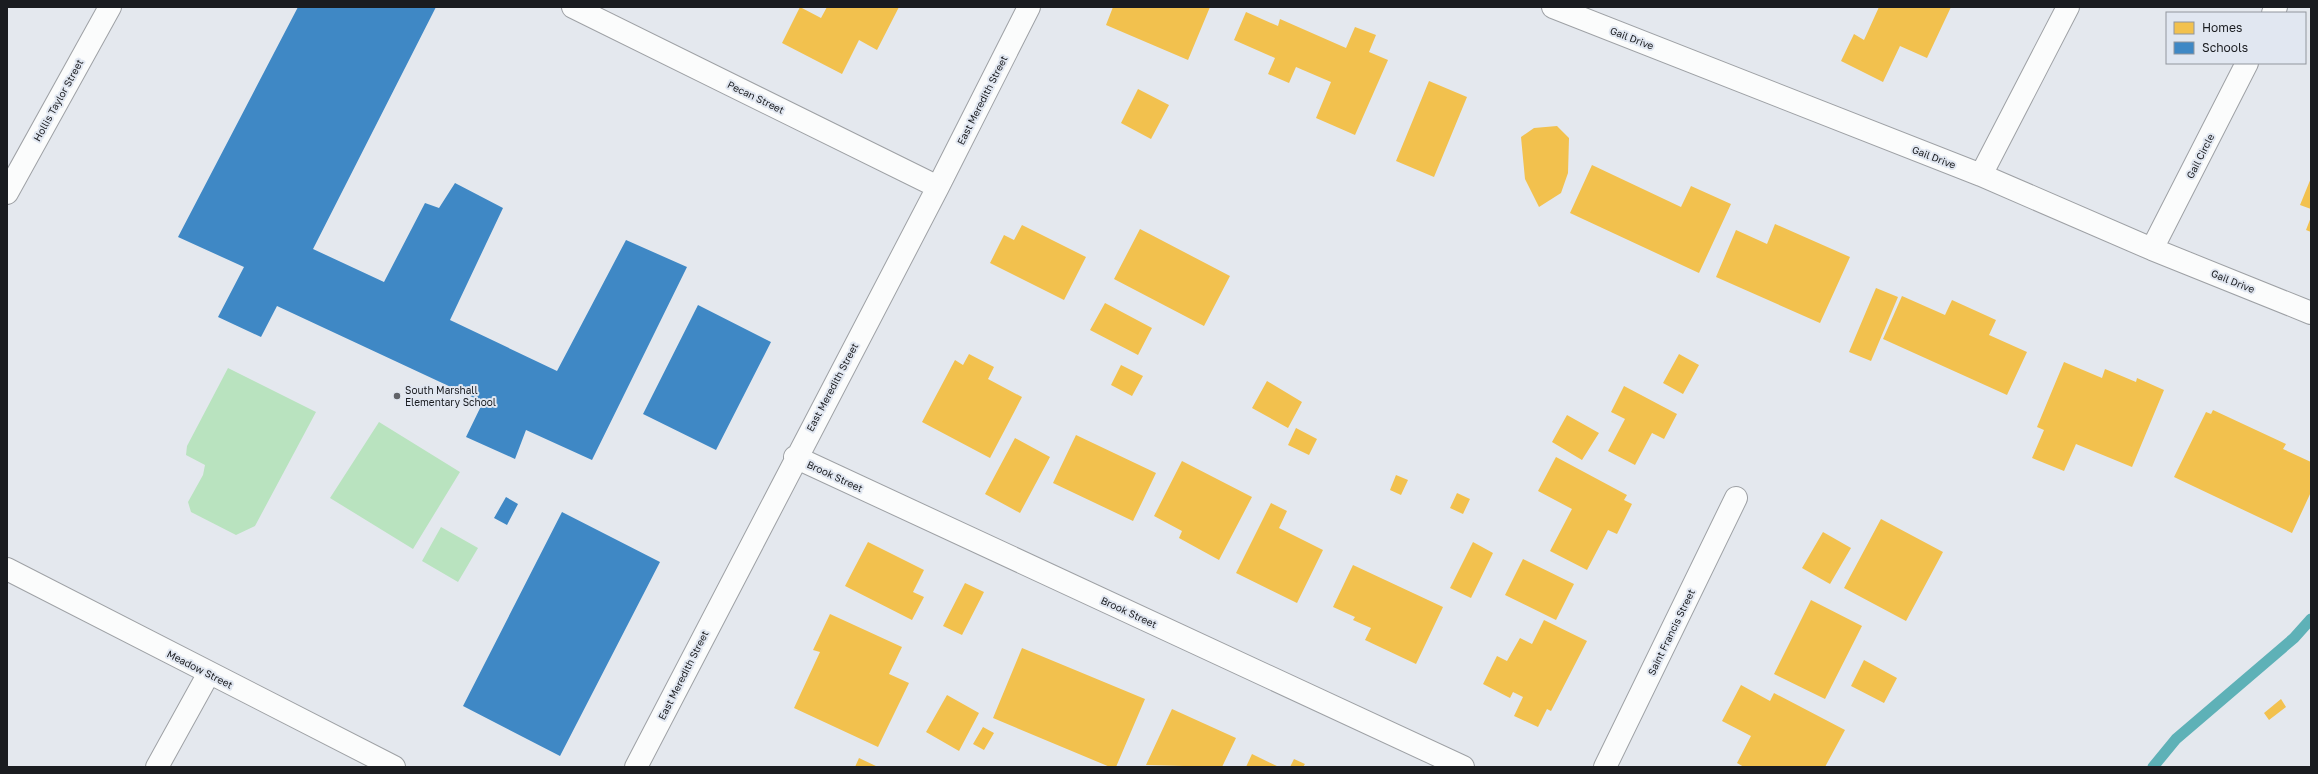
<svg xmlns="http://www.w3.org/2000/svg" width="2318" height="774" font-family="'Golos Text',sans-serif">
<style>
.green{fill:#b9e3bf}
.homes{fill:#f2c14e}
.schools{fill:#3f88c5}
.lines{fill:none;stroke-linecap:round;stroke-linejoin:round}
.stream{stroke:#5eb1b7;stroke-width:11}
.minor-casing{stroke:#9ea1a5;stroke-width:24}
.minor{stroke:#fbfcfc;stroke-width:22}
.poi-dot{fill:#616368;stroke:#e1e7f1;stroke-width:1.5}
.labels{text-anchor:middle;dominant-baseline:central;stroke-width:4;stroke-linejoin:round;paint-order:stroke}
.street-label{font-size:10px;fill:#1a1c20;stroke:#e1e7f1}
.poi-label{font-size:10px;fill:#1a1c20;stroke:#e1e7f1;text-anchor:start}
</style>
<rect width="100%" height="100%" fill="#e4e8ee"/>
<path class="green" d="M 228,368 L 316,412 L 255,526 L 236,535 L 191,512 L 188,502 L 203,475 L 205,465 L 186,455 L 187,446 Z
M 379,422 L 460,472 L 413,549 L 330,498 Z
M 441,527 L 478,548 L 458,582 L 422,561 Z"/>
<path class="homes" d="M 800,7 L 821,18 L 827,7 L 899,7 L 877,50 L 859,40 L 842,74 L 782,43 Z
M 1113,7 L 1210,7 L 1188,60 L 1106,25 Z
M 1879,7 L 1951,7 L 1927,58 L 1900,46 L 1883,82 L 1841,61 L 1854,34 L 1864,40 Z
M 1246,12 L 1278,26 L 1280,19 L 1346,48 L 1355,27 L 1376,35 L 1369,52 L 1388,60 L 1355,135 L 1316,118 L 1331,82 L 1296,67 L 1289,83 L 1268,74 L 1275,58 L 1234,40 Z
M 1429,81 L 1467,97 L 1434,177 L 1396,161 Z
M 1138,89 L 1169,105 L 1151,139 L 1121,123 Z
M 1557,126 L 1569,138 L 1568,173 L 1561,193 L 1539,207 L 1525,179 L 1521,137 L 1534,128 Z
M 1592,165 L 1681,207 L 1691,186 L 1731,204 L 1699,273 L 1570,213 Z
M 2311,178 L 2311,209 L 2300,205 Z
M 2311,217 L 2311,232 L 2306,230 Z
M 1775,224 L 1850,257 L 1820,323 L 1716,277 L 1736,230 L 1767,244 Z
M 1022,225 L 1086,257 L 1064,300 L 990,263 L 1004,235 L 1014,240 Z
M 1140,229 L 1230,276 L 1204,326 L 1114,279 Z
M 1876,288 L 1898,297 L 1871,361 L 1849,352 Z
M 1902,296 L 1945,315 L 1952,300 L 1996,320 L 1989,335 L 2027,352 L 2007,395 L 1883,339 Z
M 1105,303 L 1152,328 L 1138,355 L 1090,330 Z
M 969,354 L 994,367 L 988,379 L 1022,397 L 990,458 L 922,422 L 955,360 L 963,365 Z
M 1679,354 L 1699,365 L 1683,394 L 1663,383 Z
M 2064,362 L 2102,378 L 2105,369 L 2136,382 L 2137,378 L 2164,390 L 2132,467 L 2076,444 L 2064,471 L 2032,458 L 2044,430 L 2037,427 Z
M 1121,365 L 1143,376 L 1132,396 L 1111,385 Z
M 1267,381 L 1302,402 L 1288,428 L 1252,408 Z
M 1624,386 L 1677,414 L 1664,439 L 1652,433 L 1635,465 L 1608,451 L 1625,419 L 1611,412 Z
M 2213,410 L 2286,444 L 2283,449 L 2311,462 L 2311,492 L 2292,533 L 2174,477 L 2206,412 L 2211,414 Z
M 1567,415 L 1599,433 L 1582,460 L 1552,442 Z
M 1296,428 L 1317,439 L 1309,455 L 1288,445 Z
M 1076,435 L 1156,473 L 1133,521 L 1053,483 Z
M 1015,438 L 1050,457 L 1020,513 L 985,494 Z
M 1556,457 L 1627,495 L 1624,500 L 1632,504 L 1617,534 L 1608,530 L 1587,570 L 1550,551 L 1572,509 L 1538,491 Z
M 1182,461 L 1252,497 L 1219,560 L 1179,538 L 1182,531 L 1154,516 Z
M 1396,475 L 1408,480 L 1401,495 L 1390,490 Z
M 1457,493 L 1470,499 L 1463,514 L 1450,508 Z
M 1271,503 L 1287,511 L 1279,528 L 1323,550 L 1297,603 L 1236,573 Z
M 1881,519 L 1943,552 L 1906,621 L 1844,588 Z
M 1823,532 L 1851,548 L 1830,584 L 1802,568 Z
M 868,542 L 924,570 L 913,592 L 924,597 L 912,620 L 845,586 Z
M 1473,542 L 1493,553 L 1471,598 L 1450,588 Z
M 1523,559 L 1574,584 L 1556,620 L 1505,595 Z
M 1353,565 L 1443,607 L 1416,664 L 1365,640 L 1371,628 L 1353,620 L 1355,617 L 1333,607 Z
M 965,583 L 984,592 L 962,635 L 943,626 Z
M 1811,600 L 1862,626 L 1825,699 L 1774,674 Z
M 830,614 L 902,647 L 889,674 L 909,683 L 878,747 L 794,708 L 820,652 L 813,650 Z
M 1544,620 L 1587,641 L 1551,711 L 1547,709 L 1538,727 L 1514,716 L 1523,697 L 1513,692 L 1510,698 L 1483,684 L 1497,656 L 1507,661 L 1520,638 L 1532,644 Z
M 1022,648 L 1145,699 L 1116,767 L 1110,767 L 993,718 Z
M 1864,660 L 1897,678 L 1884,703 L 1851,686 Z
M 1741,685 L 1770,701 L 1774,693 L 1845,730 L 1825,767 L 1744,767 L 1737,763 L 1751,736 L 1722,721 Z
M 947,695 L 979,713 L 959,751 L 926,732 Z
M 2281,699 L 2286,707 L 2269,720 L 2264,713 Z
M 1172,709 L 1236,738 L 1222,767 L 1146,765 Z
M 983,727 L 994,733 L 984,750 L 973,744 Z
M 1252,754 L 1279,767 L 1246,767 Z
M 859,758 L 878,767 L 855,767 Z
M 1294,759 L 1305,764 L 1303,767 L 1290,767 Z"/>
<path class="schools" d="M 298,7 L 436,7 L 313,249 L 384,282 L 425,203 L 439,208 L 455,183 L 503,208 L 450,320 L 557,371 L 626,240 L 687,267 L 592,460 L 526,430 L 515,459 L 466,437 L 483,402 L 277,306 L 261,337 L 218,317 L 244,267 L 178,237 Z
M 698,305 L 771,342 L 716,450 L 643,414 Z
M 506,497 L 518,504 L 507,525 L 494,518 Z
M 562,512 L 660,562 L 560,756 L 463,706 Z"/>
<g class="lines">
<path class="stream" d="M 2153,767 L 2176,739 L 2294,638 L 2311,619"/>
<defs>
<path id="minor" d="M 573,7 L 938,187
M 1553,7 L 1981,175 L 2152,249 L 2311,313
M 2273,13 L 2276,7
M 1981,175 L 2068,7
M 7,193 L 110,7
M 2152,249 L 2247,63
M 795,457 L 1463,767
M 7,569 L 394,767
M 157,767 L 209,673
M 636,767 L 938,187 L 1029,7
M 1605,767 L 1736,498"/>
</defs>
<use href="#minor" class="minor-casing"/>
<use href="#minor" class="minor"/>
</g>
<circle class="poi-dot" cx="397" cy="396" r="4"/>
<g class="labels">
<g class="street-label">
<text transform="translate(1632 38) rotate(21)">Gail Drive</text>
<text transform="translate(756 97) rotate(26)">Pecan Street</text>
<text transform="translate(58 100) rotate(-61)">Hollis Taylor Street</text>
<text transform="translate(982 100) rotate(-63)">East Meredith Street</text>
<text transform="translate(2200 156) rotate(-63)">Gail Circle</text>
<text transform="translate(1934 157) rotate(21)">Gail Drive</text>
<text transform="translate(2233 281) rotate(22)">Gail Drive</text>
<text transform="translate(832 387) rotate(-62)">East Meredith Street</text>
<text transform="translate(835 476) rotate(25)">Brook Street</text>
<text transform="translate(1129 612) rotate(25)">Brook Street</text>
<text transform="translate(1671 632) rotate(-64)">Saint Francis Street</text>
<text transform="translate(200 669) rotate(27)">Meadow Street</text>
<text transform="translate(683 675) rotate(-63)">East Meredith Street</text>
</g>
<g class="poi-label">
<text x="405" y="390">South Marshall<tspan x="405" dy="12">Elementary School</tspan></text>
</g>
</g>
<rect width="2318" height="774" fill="none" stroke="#1a1c20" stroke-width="16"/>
<rect x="2166" y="12" width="140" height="52" fill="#e1e7f1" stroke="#91969d"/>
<rect x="2174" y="22" width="20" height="12" fill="#f2c14e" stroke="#91969d"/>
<text x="2202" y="32" font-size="12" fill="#1a1c20">Homes</text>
<rect x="2174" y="42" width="20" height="12" fill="#3f88c5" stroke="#91969d"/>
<text x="2202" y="52" font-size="12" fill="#1a1c20">Schools</text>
</svg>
